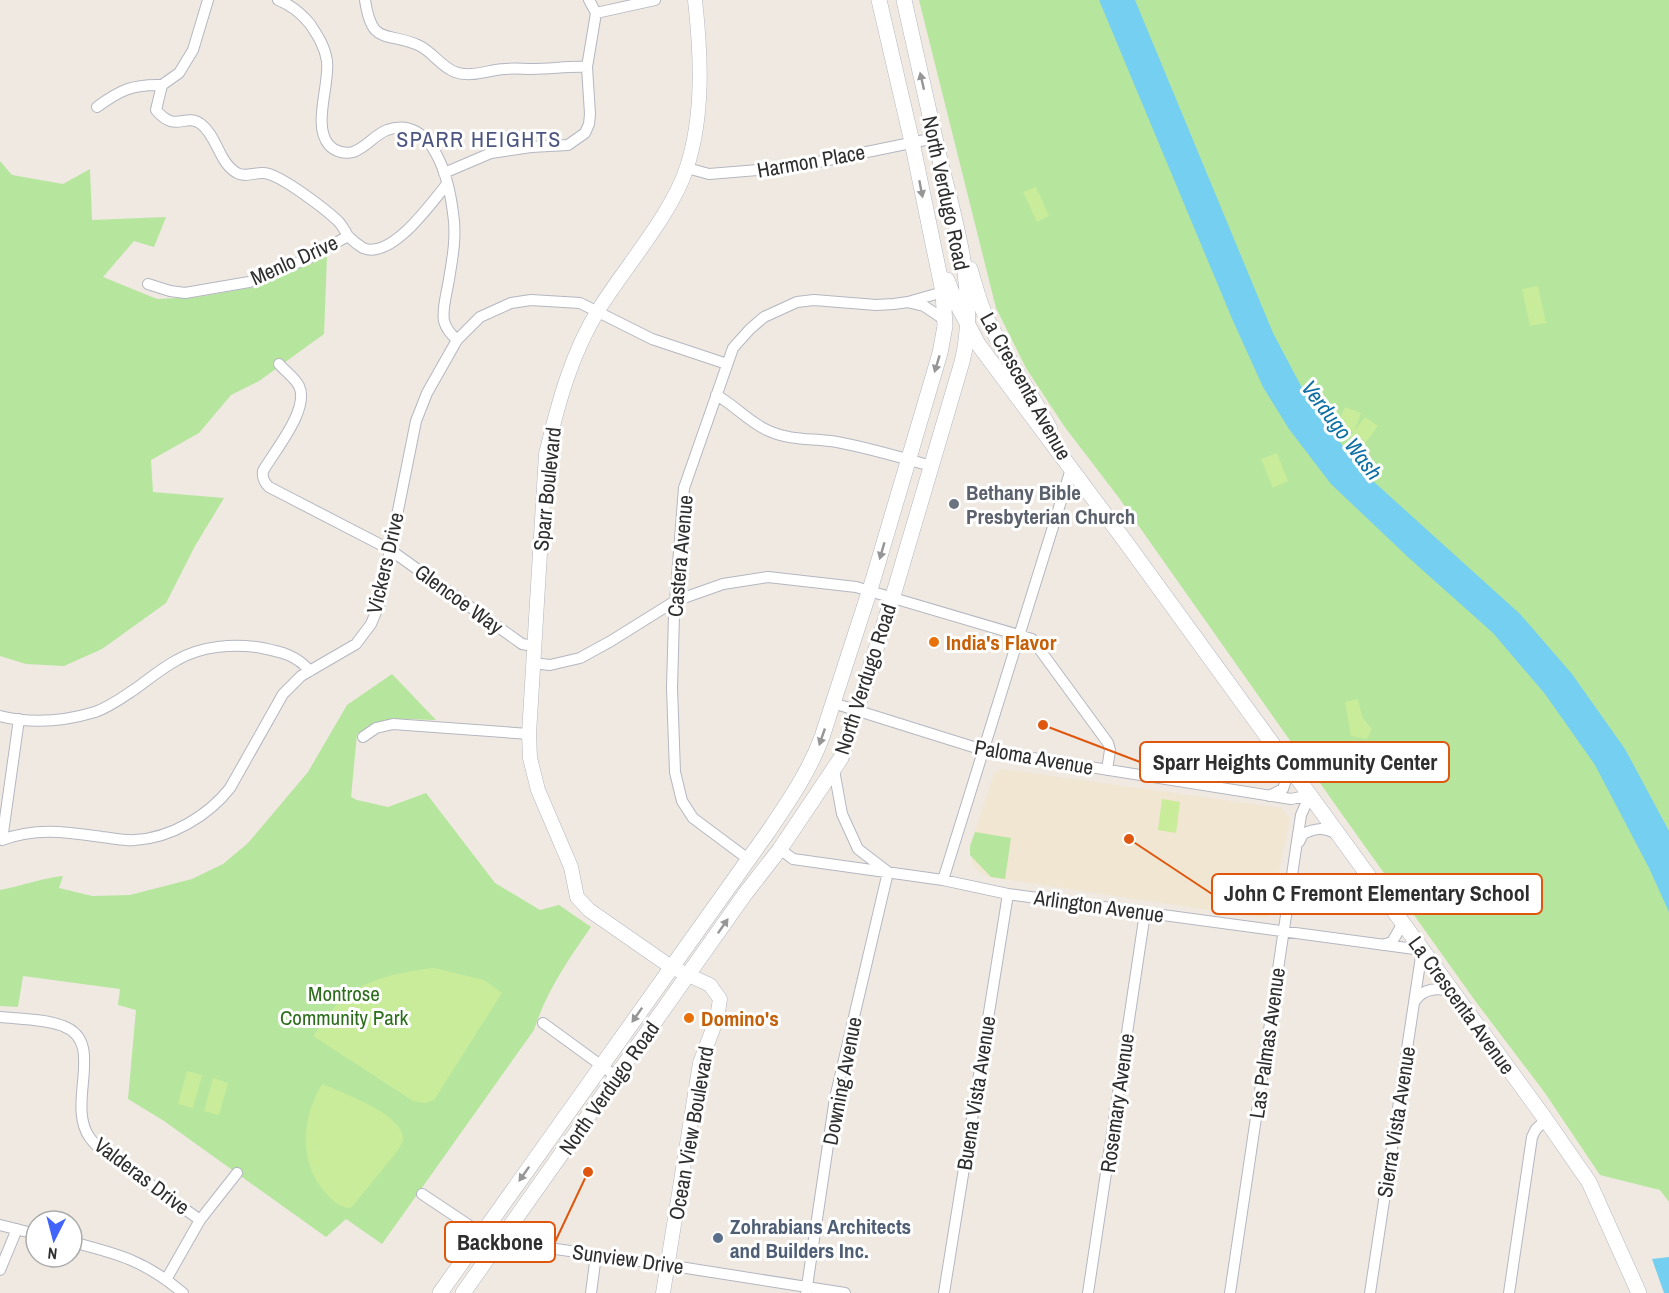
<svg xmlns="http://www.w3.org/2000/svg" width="1669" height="1293" font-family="'Archivo Narrow',sans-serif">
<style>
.education{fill:#f0e6d1}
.green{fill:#b6e59e}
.pitch{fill:#c9ec9a}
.water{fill:#75cff0}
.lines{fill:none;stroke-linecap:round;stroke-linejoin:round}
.minor-casing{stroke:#b4b7c1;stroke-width:12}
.tertiary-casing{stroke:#b4b7c1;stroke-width:15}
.secondary-casing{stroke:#b4b7c1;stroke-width:16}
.minor{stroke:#fff;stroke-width:10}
.tertiary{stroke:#fff;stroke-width:14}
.secondary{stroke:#fff;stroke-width:15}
.oneway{fill:#969696}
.worship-dot{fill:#6b7280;stroke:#fff;stroke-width:2}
.food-dot{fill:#e8710a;stroke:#fff;stroke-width:2}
.service-dot{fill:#5c6f8a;stroke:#fff;stroke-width:2}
.labels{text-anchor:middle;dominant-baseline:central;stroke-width:6;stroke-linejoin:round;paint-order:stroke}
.street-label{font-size:21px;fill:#2e2e2e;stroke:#fff}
.worship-label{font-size:21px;font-weight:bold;fill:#5b616d;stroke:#fff;text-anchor:start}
.food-label{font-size:21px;font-weight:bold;fill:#c56008;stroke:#fff;text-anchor:start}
.park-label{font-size:21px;fill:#2c6e1b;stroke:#fff}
.service-label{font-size:21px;font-weight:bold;fill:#4e5e75;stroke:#fff;text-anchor:start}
.neighbourhood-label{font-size:22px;letter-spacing:1.5px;fill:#4d5680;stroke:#fff}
.water-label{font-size:22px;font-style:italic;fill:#0d6fa3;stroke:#fff}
.leader{fill:none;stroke:#df570e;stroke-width:2}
.callout-dot{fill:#df570e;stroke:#fff;stroke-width:2}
.callout{fill:#fff;stroke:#df570e;stroke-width:2}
.callout-label{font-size:22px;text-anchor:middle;font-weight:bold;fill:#2e2e2e}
</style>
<rect width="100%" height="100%" fill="#efe9e1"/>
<path class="education" d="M 1002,769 L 1281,808 L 1290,818 L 1269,917 L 1262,918 L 1128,898 L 989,877 L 979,872 L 972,864 L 970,846 L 994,774 Z"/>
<path class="green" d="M 919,0 L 1669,0 L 1669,1202 L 1660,1190 L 1600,1175 L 1545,1093 L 1476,1002 L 1339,810 L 1119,498 L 1064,426 L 1026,368 L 996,308 Z
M 0,161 L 12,175 L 63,184 L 90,169 L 92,220 L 166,217 L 154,247 L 134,241 L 103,277 L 157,299 L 198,297 L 254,287 L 327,256 L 324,334 L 259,381 L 231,395 L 199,433 L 151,460 L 153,492 L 224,498 L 195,546 L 166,603 L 102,649 L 64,666 L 26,664 L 0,656 Z
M 392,674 L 436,720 C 405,719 384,715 357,734 L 351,797 L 357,800 L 388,807 L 426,793 L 495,883 L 540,910 L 559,905 L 591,927 C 568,960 546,992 534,1030 L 382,1244 L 346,1219 L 326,1237 L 164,1121 L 128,1099 L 136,1010 L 118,1005 L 120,989 L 23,976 L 18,1007 L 0,1006 L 0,890 C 22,886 42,878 63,876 L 59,888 L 92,896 L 130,895 L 192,879 L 223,864 L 248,843 L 308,772 L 347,705 Z
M 975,832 L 1011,838 L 1005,879 L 991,877 L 970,855 L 970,846 Z"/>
<path class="pitch" d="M 1036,187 L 1049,216 L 1037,222 L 1023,192 Z
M 1538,286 L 1546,323 L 1530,326 L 1522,289 Z
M 1345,407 L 1361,413 L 1354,431 L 1365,417 L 1378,426 L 1363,446 L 1350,437 L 1353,432 L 1337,426 Z
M 1277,453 L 1288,481 L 1273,488 L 1261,459 Z
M 1358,699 L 1362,717 L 1372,729 L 1367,739 L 1351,736 L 1345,702 Z
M 1162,799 L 1180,802 L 1176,833 L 1158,830 Z
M 434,968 L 484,980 L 502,993 L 434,1100 L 425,1103 L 413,1101 L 313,1036 C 323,1023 333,1006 346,996 C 369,978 406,971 434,968 Z
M 187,1071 L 202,1075 L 193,1108 L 178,1104 Z
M 213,1078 L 228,1083 L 219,1115 L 204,1111 Z
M 322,1084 C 341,1092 406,1115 403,1140 C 402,1143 400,1146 399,1149 L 351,1208 C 339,1208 332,1200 324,1191 C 298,1159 302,1118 322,1084 Z"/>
<path class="water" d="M 1099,0 L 1135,0 L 1273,333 L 1310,403 L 1362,471 L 1520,614 L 1572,674 L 1625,749 L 1669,831 L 1669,912 L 1649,868 L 1595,765 L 1545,694 L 1493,633 L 1409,558 L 1331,484 L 1289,429 L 1263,387 L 1233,321 Z
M 1669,1257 L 1669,1293 L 1664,1293 L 1652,1259 Z"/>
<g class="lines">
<defs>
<path id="minor" d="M 208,0 L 193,50 L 179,73 L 162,85 L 156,110 C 176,134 185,112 201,124 C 217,136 219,163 237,173 C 245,178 255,172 264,173 C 280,174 325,209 338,221 C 342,225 345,231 348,236
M 278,0 C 291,5 301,13 310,24 C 318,36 325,47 327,61 C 330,84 312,126 329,145 C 335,152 345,154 353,152 C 367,147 374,135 387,130 C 433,114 449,180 453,213 C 457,237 452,261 448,285 C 446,296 442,310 444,321 C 446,329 451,334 457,340
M 365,0 C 372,46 385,31 418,45 C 432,51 440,66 455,72 C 471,78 488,70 504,69 C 514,68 523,69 532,69 C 551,69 569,66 587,67
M 596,13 L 655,0
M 97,107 C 120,90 133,84 162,85
M 687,168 L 709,174 L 794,167 L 935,138
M 444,173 L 491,153 L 531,147 L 568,145 L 585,133 L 589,124 L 590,114 L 587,67 L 596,13 L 589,0
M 148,284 L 170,291 L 185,293 L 249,282 L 309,258 L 348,236 C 352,240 358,245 363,248 C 392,260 431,203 447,184
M 911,303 L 924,306 L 945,320
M 279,364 C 285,371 295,378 299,386 C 310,409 275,450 263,471 C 262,478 264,482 269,487 L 389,549 L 522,644 L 534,646
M 716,395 C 735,405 748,422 769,431 C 791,441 814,438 837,442 C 869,448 900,457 931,466
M 533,663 L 550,665 L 580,658 L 611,641 L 675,601 L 723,584 L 768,577 L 856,587 L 1032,639 L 1108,743 L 1110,750 L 1107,770
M 833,703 L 983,750 L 1291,799 L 1310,795
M 0,716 C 31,724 65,721 95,712 C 110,707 123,697 135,689 C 149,679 162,668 177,660 C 201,646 234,643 262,648 C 282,652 296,655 310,671
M 19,719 L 2,840 C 36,827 67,832 102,837 C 113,838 124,841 135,840 C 171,838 208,816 230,788 L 283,694 L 301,676 L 356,644 L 371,624 L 379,605 L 416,421 L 427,393 L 457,340 L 480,317 L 511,303 L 531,300 L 580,303 L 652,339 L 727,364
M 363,737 L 376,728 L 393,724 L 529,734
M 1269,796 L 1283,789 L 1290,768
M 1299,842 L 1303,834 C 1315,828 1324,827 1336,834
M 780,849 L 793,859 L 943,880 L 1008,894 L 1422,950 L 1370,1293
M 748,859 L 693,818 L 682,801 L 675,772 L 672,688 L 674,615 L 684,488 L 733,348 L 750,329 L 764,317 L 797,302 L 814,300 L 876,305 L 894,304 L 908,302 L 943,292
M 943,880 L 1071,469
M 1383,945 L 1392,942 L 1403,923
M 1415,1001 C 1423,988 1439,987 1453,992
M 0,1017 C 20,1019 45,1019 63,1026 C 107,1042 65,1104 90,1138 C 101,1153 118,1162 133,1172 C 155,1188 178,1204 200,1220
M 543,1023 L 617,1077
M 422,1194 L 482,1234 L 500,1241 L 667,1265 L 845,1293
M 0,1225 L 36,1234
M 72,1242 C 119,1254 145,1261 183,1293
M 0,1270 L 17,1229
M 167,1278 L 200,1220 L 237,1173
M 591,1293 L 596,1255
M 806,1293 L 835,1098 L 888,872 L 858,849 L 842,814 L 834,770
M 944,1293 L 1008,894
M 1088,1293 L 1145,913
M 1230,1293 L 1296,848 L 1301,815 L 1310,795
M 1509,1293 L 1532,1137 L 1536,1129 L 1546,1120"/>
<path id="tertiary" d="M 663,1293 L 700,1063 L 717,1018 L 720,999 L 710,985 L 671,967 L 589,910 L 577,897 L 571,867 L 538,790 L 530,758 L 529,734 L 546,454 C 558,404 571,354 599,309 C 625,267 672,214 687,167 C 704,114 701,54 695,0"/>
<path id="secondary" d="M 970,269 C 975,285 979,302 986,317 C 1005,357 1030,391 1050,429
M 947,280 L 955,300 L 978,344 L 1125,541 L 1546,1120 L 1589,1182 L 1639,1293
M 440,1293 L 768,832 C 789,801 809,772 822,737 L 873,580 L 940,353 L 945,326 L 943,292 L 912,142 L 879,0
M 463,1293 L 745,894 L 780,849 L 841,758 L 893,596 L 962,362 C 979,295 955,222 939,156 C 927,104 916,52 904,0"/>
</defs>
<use href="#minor" class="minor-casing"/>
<use href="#tertiary" class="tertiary-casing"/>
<use href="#secondary" class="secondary-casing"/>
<use href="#minor" class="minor"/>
<use href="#tertiary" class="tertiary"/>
<use href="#secondary" class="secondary"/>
</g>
<defs><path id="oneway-solid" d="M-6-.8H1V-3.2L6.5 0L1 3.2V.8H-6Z" transform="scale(1.5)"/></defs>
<g class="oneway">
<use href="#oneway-solid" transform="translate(922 81) rotate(-103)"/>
<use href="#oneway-solid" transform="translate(921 189) rotate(79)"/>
<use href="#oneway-solid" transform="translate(937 364) rotate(107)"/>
<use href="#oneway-solid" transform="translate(882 551) rotate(106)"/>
<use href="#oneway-solid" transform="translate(822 737) rotate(109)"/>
<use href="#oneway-solid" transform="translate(723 926) rotate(-55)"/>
<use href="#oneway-solid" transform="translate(637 1015) rotate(125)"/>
<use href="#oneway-solid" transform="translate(524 1174) rotate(125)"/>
</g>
<circle class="worship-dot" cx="954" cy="504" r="6"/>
<g class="food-dot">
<circle cx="934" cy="642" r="6"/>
<circle cx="689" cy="1018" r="6"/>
</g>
<circle class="service-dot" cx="718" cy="1238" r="6"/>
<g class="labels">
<g class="street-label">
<text transform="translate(811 161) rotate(-10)">Harmon Place</text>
<text transform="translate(946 193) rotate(78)">North Verdugo Road</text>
<text transform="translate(294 260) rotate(-24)">Menlo Drive</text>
<text transform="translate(1026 386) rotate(61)">La Crescenta Avenue</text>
<text transform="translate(547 489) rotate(-84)">Sparr Boulevard</text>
<text transform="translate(680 556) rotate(-85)">Castera Avenue</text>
<text transform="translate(385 563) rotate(-77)">Vickers Drive</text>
<text transform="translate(459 599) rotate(36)">Glencoe Way</text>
<text transform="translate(865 679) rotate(-72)">North Verdugo Road</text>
<text transform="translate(1034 757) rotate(10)">Paloma Avenue</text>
<text transform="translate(1099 906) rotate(8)">Arlington Avenue</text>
<text transform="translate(1462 1005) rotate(54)">La Crescenta Avenue</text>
<text transform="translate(1267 1043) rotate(-82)">Las Palmas Avenue</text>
<text transform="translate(842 1081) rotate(-79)">Downing Avenue</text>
<text transform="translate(609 1088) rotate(-55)">North Verdugo Road</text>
<text transform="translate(976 1093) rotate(-81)">Buena Vista Avenue</text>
<text transform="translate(1117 1103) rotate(-82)">Rosemary Avenue</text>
<text transform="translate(1396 1122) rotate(-81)">Sierra Vista Avenue</text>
<text transform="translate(691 1133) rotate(-80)">Ocean View Boulevard</text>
<text transform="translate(142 1176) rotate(37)">Valderas Drive</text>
<text transform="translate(628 1259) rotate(8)">Sunview Drive</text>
</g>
<g class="worship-label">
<text x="966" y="492">Bethany Bible<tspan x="966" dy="24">Presbyterian Church</tspan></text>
</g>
<g class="food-label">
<text x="946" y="642">India's Flavor</text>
<text x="701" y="1018">Domino's</text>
</g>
<g class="park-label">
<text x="344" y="993">Montrose<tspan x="344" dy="24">Community Park</tspan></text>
</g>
<g class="service-label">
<text x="730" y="1226">Zohrabians Architects<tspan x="730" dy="24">and Builders Inc.</tspan></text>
</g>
<g class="neighbourhood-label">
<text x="479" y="139">SPARR HEIGHTS</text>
</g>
<g class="water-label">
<text transform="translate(1342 430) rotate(53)">Verdugo Wash</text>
</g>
</g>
<path class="leader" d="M1043 725L1140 762M1129 839L1212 894M588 1172L555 1242"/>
<g class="callout-dot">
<circle cx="1043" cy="725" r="6"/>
<circle cx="1129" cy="839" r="6"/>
<circle cx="588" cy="1172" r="6"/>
</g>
<g class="callout">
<rect x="1140" y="742" width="309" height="40" rx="6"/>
<rect x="1212" y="874" width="330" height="40" rx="6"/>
<rect x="445" y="1222" width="110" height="40" rx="6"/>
</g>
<g class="callout-label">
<text x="1295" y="770">Sparr Heights Community Center</text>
<text x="1377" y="901">John C Fremont Elementary School</text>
<text x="500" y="1250">Backbone</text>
</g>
<g transform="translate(54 1239) rotate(186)"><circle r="28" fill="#ffffff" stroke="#ababab" stroke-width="1.5"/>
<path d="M0-4.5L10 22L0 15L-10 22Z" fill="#4264fb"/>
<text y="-9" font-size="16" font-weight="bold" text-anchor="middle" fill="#2e2e2e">N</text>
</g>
</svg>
